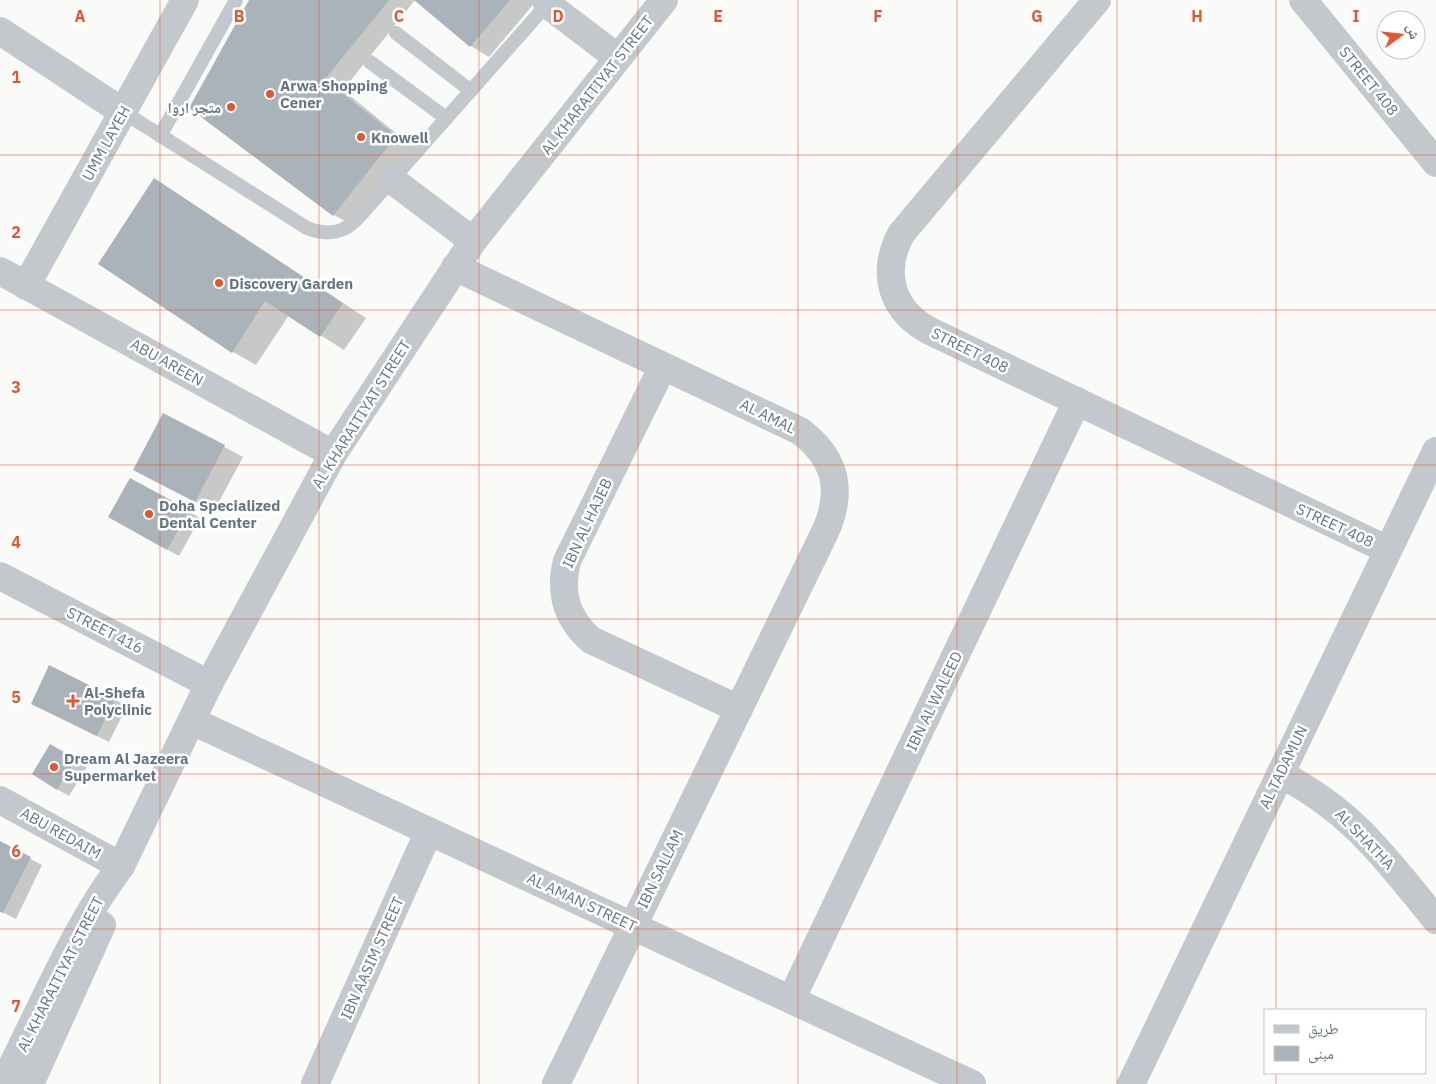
<svg xmlns="http://www.w3.org/2000/svg" width="1436" height="1084" font-family="'IBM Plex Sans','Noto Naskh Arabic',sans-serif">
<style>
.shadow{fill:#0003}
.building{fill:#aab3b9}
.lines{fill:none;stroke-linecap:round;stroke-linejoin:round}
.service{stroke:#c3c8cc;stroke-width:14}
.minor{stroke:#c3c8cc;stroke-width:28}
.tertiary{stroke:#c3c8cc;stroke-width:28}
.grid{fill:none;stroke:#e4572e;stroke-width:1;stroke-opacity:0.55}
.poi-dot{fill:#e4572e;stroke:#fff;stroke-width:2}
.labels{text-anchor:middle;dominant-baseline:central;stroke-width:5;stroke-linejoin:round;paint-order:stroke}
.street-label{font-size:15px;fill:#657683;stroke:#fff}
.poi-label{font-size:15px;font-weight:bold;fill:#657683;stroke:#fff;text-anchor:start}
.grid-label{font-size:16px;text-anchor:middle;font-weight:bold;fill:#e4572e;stroke:#fff;stroke-width:5;stroke-linejoin:round;paint-order:stroke}
</style>
<rect width="100%" height="100%" fill="#fafaf8"/>
<path class="shadow" d="M 250,0 L 415,0 L 343,90 L 413,147 L 352,225 L 334,215 L 191,108 Z
M 416,0 L 537,0 L 489,57 L 471,46 Z
M 155,180 L 366,318 L 344,350 L 289,315 L 256,365 L 233,352 Z
M 164,414 L 243,457 L 214,511 L 153,480 Z
M 131,479 L 200,518 L 179,556 L 110,517 Z
M 50,667 L 127,706 L 109,742 L 44,710 Z
M 51,745 L 87,767 L 69,796 L 57,789 Z
M 0,843 L 42,865 L 16,919 L 0,911 Z"/>
<path class="building" d="M 249,0 L 389,0 L 325,79 L 396,136 L 333,216 L 189,108 Z
M 414,0 L 510,0 L 470,47 Z
M 154,178 L 343,303 L 320,337 L 265,301 L 232,353 L 98,264 Z
M 163,413 L 225,445 L 195,502 L 133,470 Z
M 130,478 L 189,510 L 167,550 L 108,517 Z
M 49,665 L 115,698 L 97,736 L 31,704 Z
M 50,744 L 76,759 L 57,790 L 32,774 Z
M 0,841 L 31,857 L 3,913 L 0,912 Z"/>
<g class="lines">
<path class="service" d="M 396,33 L 471,91
M 370,62 L 446,118
M 123,112 L 307,228 C 327,236 343,234 358,218 L 550,1
M 160,136 L 236,0"/>
<path class="minor" d="M 1097,0 L 901,234 C 880,274 892,312 932,332 L 1388,550
M 1303,0 L 1436,163
M 0,31 L 123,112
M 455,267 L 800,431 C 836,458 843,490 826,530 L 556,1084
M 0,271 L 333,454
M 26,286 L 185,0
M 663,366 L 567,561 C 559,593 566,618 591,640 L 739,709
M 0,576 L 209,684
M 192,721 L 972,1084
M 1280,774 C 1353,811 1386,859 1436,920
M 0,800 L 121,866
M 791,1000 L 1077,401
M 315,1084 L 429,831
M 1131,1084 L 1436,451"/>
<path class="tertiary" d="M 547,4 L 618,58
M 392,180 L 473,241
M 3,1084 C 39,1014 74,928 121,866 L 209,684 L 333,454 L 473,241 L 664,0
M 30,1084 L 102,925"/>
</g>
<path class="grid" d="M 160,0 L 160,1084M 319,0 L 319,1084M 479,0 L 479,1084M 638,0 L 638,1084M 798,0 L 798,1084M 957,0 L 957,1084M 1117,0 L 1117,1084M 1276,0 L 1276,1010M 0,155 L 1436,155M 0,310 L 1436,310M 0,465 L 1436,465M 0,619 L 1436,619M 0,774 L 1436,774M 0,929 L 1436,929M 1276,1073 L 1276,1084"/>
<g class="poi-dot">
<circle cx="270" cy="94" r="5"/>
<circle cx="231" cy="107" r="5"/>
<circle cx="361" cy="137" r="5"/>
<circle cx="219" cy="283" r="5"/>
<circle cx="149" cy="514" r="5"/>
<path d="M70.5 693.5h5v5h5v5h-5v5h-5v-5h-5v-5h5z"/>
<circle cx="54" cy="767" r="5"/>
</g>
<g class="labels">
<g class="street-label">
<text transform="translate(1369 81) rotate(51)">STREET 408</text>
<text transform="translate(597 85) rotate(-52)">AL KHARAITIYAT STREET</text>
<text transform="translate(106 143) rotate(-61)">UMM LAYEH</text>
<text transform="translate(970 350) rotate(26)">STREET 408</text>
<text transform="translate(167 362) rotate(29)">ABU AREEN</text>
<text transform="translate(361 414) rotate(-58)">AL KHARAITIYAT STREET</text>
<text transform="translate(768 416) rotate(26)">AL AMAL</text>
<text transform="translate(587 523) rotate(-65)">IBN AL HAJEB</text>
<text transform="translate(1335 525) rotate(25)">STREET 408</text>
<text transform="translate(105 630) rotate(27)">STREET 416</text>
<text transform="translate(934 701) rotate(-64)">IBN AL WALEED</text>
<text transform="translate(1283 767) rotate(-64)">AL TADAMUN</text>
<text transform="translate(61 833) rotate(29)">ABU REDAIM</text>
<text transform="translate(1365 839) rotate(46)">AL SHATHA</text>
<text transform="translate(660 869) rotate(-64)">IBN SALLAM</text>
<text transform="translate(582 902) rotate(25)">AL AMAN STREET</text>
<text transform="translate(372 958) rotate(-66)">IBN AASIM STREET</text>
<text transform="translate(60 974) rotate(-63)">AL KHARAITIYAT STREET</text>
</g>
<g class="poi-label">
<text x="280" y="85">Arwa Shopping<tspan x="280" dy="17">Cener</tspan></text>
<text x="221" y="107" text-anchor="end">متجر اروا</text>
<text x="371" y="137">Knowell</text>
<text x="229" y="283">Discovery Garden</text>
<text x="159" y="505">Doha Specialized<tspan x="159" dy="17">Dental Center</tspan></text>
<text x="84" y="692">Al-Shefa<tspan x="84" dy="17">Polyclinic</tspan></text>
<text x="64" y="758">Dream Al Jazeera<tspan x="64" dy="17">Supermarket</tspan></text>
</g>
</g>
<g class="grid-label">
<text x="80" y="22">A</text>
<text x="239" y="22">B</text>
<text x="399" y="22">C</text>
<text x="558" y="22">D</text>
<text x="718" y="22">E</text>
<text x="878" y="22">F</text>
<text x="1037" y="22">G</text>
<text x="1197" y="22">H</text>
<text x="1356" y="22">I</text>
<text x="16" y="83">1</text>
<text x="16" y="238">2</text>
<text x="16" y="393">3</text>
<text x="16" y="548">4</text>
<text x="16" y="703">5</text>
<text x="16" y="857">6</text>
<text x="16" y="1012">7</text>
</g>
<rect x="1264" y="1009" width="162" height="65" fill="#ffffff" stroke="#c1c8cd"/>
<rect x="1274" y="1025" width="25" height="8" fill="#c3c8cc" stroke="#c1c8cd"/>
<text x="1308" y="1034" font-size="15" fill="#657683">طريق</text>
<rect x="1274" y="1046" width="25" height="15" fill="#aab3b9" stroke="#c1c8cd"/>
<text x="1308" y="1059" font-size="15" fill="#657683">مبنى</text>
<g transform="translate(1401 35) rotate(75)"><circle r="24" fill="#ffffff" stroke="#c1c8cd"/>
<path d="M0-4L9 19L0 12L-9 19Z" fill="#e4572e"/>
<text y="-8" font-size="14" font-weight="bold" text-anchor="middle" fill="#657683">ش</text>
</g>
</svg>
